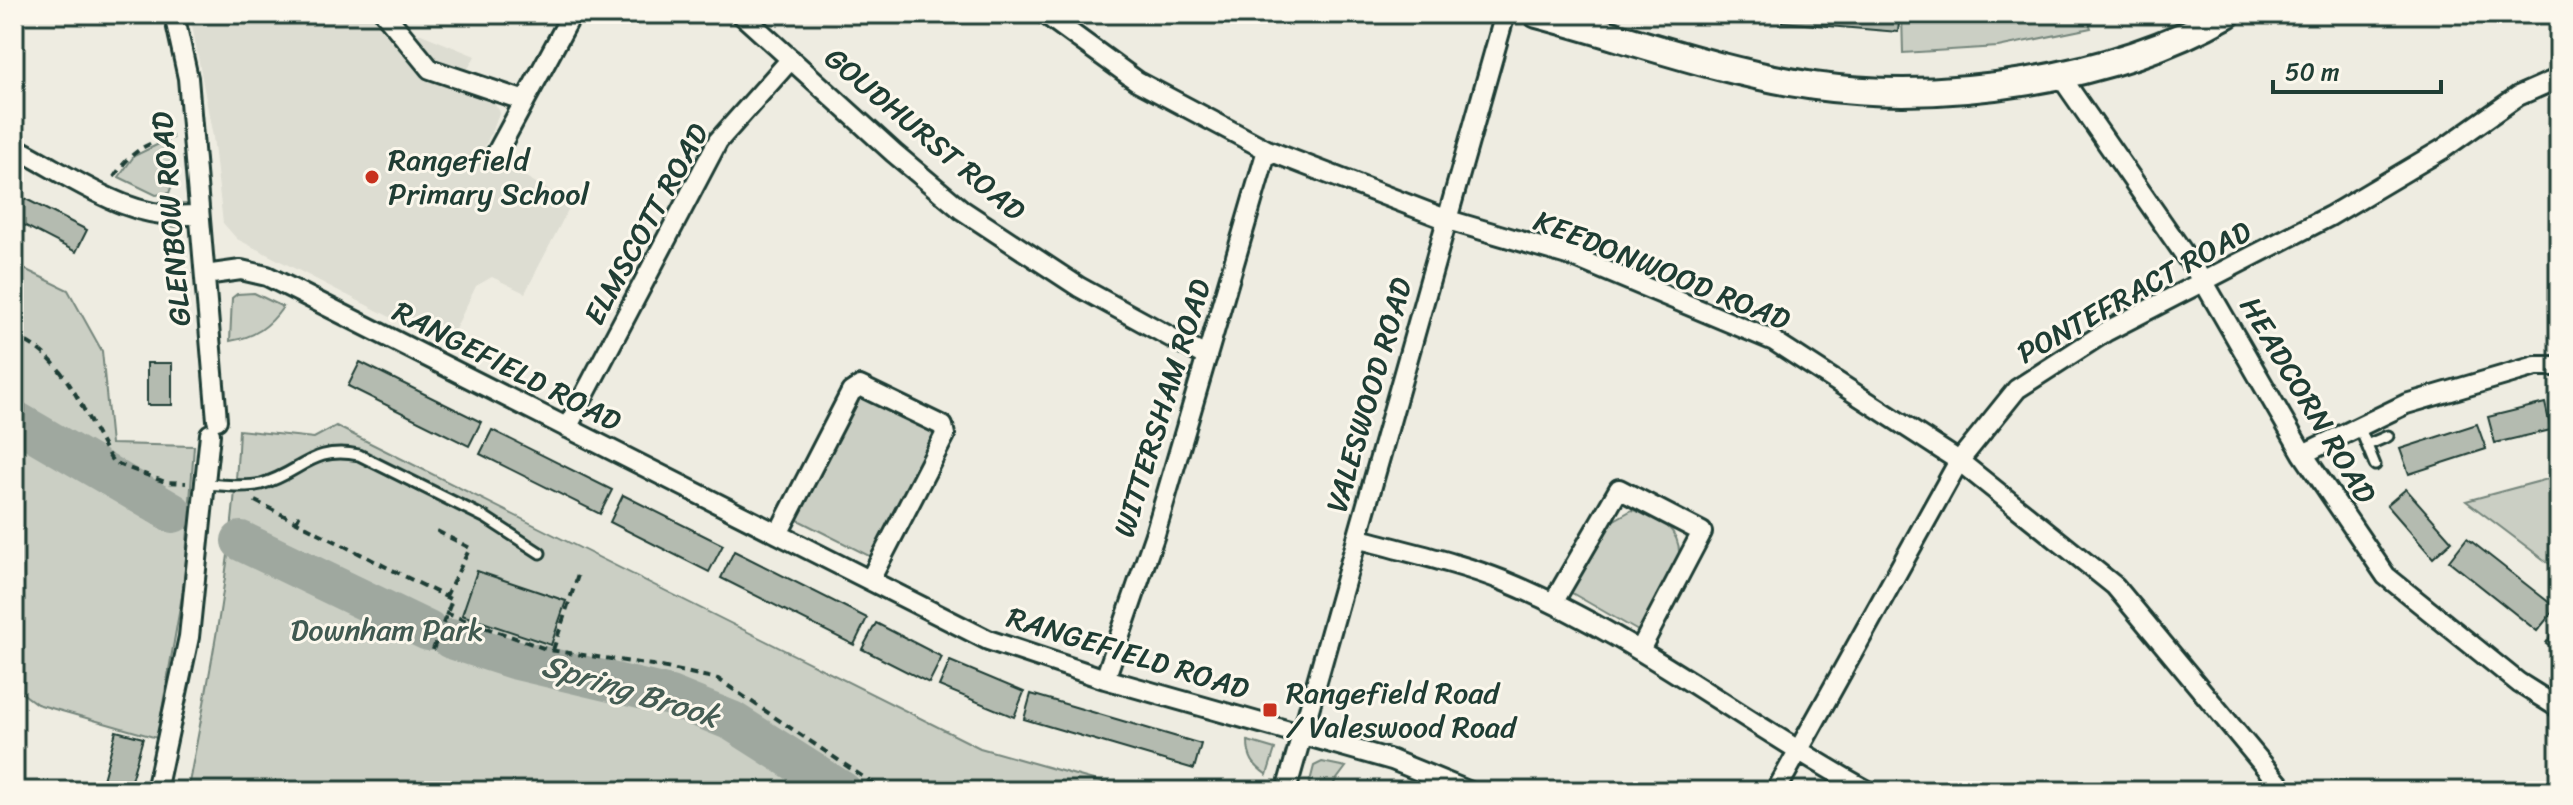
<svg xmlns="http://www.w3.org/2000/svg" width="2573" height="805" font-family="Sriracha,sans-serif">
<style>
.built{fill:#ddddd2}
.green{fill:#cbcfc4;stroke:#75867c;stroke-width:2}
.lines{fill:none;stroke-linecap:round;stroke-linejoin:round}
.river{stroke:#9fa89f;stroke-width:40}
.building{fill:#b4bbb0;stroke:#1f3d34;stroke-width:2}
.lane-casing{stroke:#1f3d34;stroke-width:15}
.street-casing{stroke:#1f3d34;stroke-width:24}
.secondary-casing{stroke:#1f3d34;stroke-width:32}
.path{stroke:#1f3d34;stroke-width:4;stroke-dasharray:8 6;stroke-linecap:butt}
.lane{stroke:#fbf7ec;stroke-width:9}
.street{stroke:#fbf7ec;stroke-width:18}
.secondary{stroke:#fbf7ec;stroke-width:26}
.poi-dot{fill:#c8321e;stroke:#fbf7ec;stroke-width:3}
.labels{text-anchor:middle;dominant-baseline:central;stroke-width:6;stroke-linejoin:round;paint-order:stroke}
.street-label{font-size:30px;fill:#1f3d34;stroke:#fbf7ec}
.poi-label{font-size:30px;fill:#1f3d34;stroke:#fbf7ec;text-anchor:start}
.park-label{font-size:30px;fill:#415a51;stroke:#fbf7ec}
.water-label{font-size:32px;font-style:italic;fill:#455d54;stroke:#fbf7ec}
</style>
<rect width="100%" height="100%" fill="#eeece1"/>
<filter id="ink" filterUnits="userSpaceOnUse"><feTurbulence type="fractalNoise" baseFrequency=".0125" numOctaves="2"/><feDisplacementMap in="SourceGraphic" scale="16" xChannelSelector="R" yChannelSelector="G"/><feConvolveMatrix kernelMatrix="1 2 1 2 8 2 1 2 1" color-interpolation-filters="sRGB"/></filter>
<g filter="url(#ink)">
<path class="built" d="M 190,14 L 395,14 L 413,34 L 421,34 L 475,56 L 461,82 L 492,99 L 500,112 L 483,151 L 571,204 L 525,293 L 492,277 L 476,286 L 447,346 L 237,239 L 223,223 L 213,137 Z"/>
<path class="green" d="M 1902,14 L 2086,14 L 2091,28 L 1998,47 L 1903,53 Z
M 167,140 L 175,177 L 169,193 L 156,195 L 119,177 L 134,156 Z
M 14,264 L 68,290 L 102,351 L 111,444 L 194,446 L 184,585 L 157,738 L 37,704 L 14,687 Z
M 254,293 L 283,307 C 269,327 255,337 230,341 L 232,298 L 237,294 Z
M 859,396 L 936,432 L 873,558 L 796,519 Z
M 336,426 L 980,748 L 1132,791 L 188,788 C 211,669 234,551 239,430 L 314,438 Z
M 2559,476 L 2559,571 L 2466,501 Z
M 1632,510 C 1659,515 1682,530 1679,559 L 1638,631 L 1570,592 L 1609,523 Z
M 1248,741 L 1275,749 L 1267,775 C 1253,765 1248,758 1248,741 Z
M 1322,762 L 1346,767 L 1331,787 L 1308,789 L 1314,766 Z"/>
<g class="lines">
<path class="river" d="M 14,420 L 173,513
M 241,541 L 428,631
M 451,639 L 513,659 L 670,696 L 732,721 L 842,791"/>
</g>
<path class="building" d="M 1783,14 L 1900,14 L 1898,32 L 1782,22 Z
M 14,193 L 87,230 L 76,252 L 14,220 Z
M 360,362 L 481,422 L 469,446 L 348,386 Z
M 147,363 L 172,363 L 172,405 L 147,405 Z
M 2545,403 L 2551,430 L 2495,443 L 2488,417 Z
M 2477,424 L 2486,449 L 2409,474 L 2400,449 Z
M 492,430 L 612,490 L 600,514 L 480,454 Z
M 2406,489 L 2452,541 L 2433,558 L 2387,505 Z
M 623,495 L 723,545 L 709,572 L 610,522 Z
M 2467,538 L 2556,608 L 2537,631 L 2449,561 Z
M 734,551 L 867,618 L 854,645 L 721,578 Z
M 477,571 L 566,601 L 551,645 L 462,615 Z
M 876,623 L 942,657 L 929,683 L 862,649 Z
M 2559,624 L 2559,652 L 2546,643 Z
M 950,661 L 1024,692 L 1014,717 L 939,686 Z
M 1031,694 L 1201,744 L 1194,769 L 1024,719 Z
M 116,731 L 143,738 L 128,791 L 100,791 Z"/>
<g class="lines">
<defs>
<path id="lane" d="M 2359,426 L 2375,465
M 2367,445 L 2388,436
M 205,484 C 223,485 244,488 261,484 C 302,473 311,445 359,455 L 486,518 L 540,553"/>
<path id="street" d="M 174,14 L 188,78 L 217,420
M 385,14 L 430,69 L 525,101
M 741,14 L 894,153 L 962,210 L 1079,287 L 1207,357
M 1045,14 L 1137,81 L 1267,150 L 1448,220 L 1571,256 L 1774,341 L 1959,461 L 2115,586 L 2285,791
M 2059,74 L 2205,284 L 2303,454 L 2386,576 L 2519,683 L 2559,708
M 14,147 C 71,176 133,225 198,214
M 495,156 L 572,14
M 205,275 L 241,270 L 267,276 L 988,640 L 1105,679 L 1392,760 L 1468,791
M 567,428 L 718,141 L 791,59
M 2303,454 L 2406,404 L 2536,366 L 2559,366
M 778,534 L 851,392 L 860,386 L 943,426 L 945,435 L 870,580
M 1357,538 C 1406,552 1457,562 1504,581 C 1634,634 1745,724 1868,791
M 1553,603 L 1619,489 L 1702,532 L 1640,650
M 1105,679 L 1155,534 L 1267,150
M 156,791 L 189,637 L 210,434
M 1286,791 L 1505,14
M 1776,791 L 1959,461 L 2017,389 L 2107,331 L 2330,216 L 2443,149 L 2518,96 L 2559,78"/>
<path id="secondary" d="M 1537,14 C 1628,38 1719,72 1814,86 C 1945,104 2112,80 2227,14"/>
</defs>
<use href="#lane" class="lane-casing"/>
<use href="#street" class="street-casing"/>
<use href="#secondary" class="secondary-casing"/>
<path class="path" d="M 114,177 C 129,154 145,142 173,137
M 14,336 C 71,359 82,416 113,462 L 165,482 L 186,483
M 255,501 L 452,600 L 431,655
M 296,522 L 301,512
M 437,531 L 470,548 L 446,596
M 445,613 L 549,650 L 652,665 L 718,679 L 884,791
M 553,650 L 579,572"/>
<use href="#lane" class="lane"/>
<use href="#street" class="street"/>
<use href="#secondary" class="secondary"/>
</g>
</g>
<g class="poi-dot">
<circle cx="372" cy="177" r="8"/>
<rect x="1262" y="702" width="16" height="16" rx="4"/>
</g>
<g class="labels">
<g class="street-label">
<text transform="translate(925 134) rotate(40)">GOUDHURST ROAD</text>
<text transform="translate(171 219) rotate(-95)">GLENBOW ROAD</text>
<text transform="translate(646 224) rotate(-61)">ELMSCOTT ROAD</text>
<text transform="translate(1662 270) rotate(22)">KEEDONWOOD ROAD</text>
<text transform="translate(2134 292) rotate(-29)">PONTEFRACT ROAD</text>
<text transform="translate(507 366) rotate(27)">RANGEFIELD ROAD</text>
<text transform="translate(1369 395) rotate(-74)">VALESWOOD ROAD</text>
<text transform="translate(2308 400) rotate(59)">HEADCORN ROAD</text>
<text transform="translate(1162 408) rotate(-73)">WITTERSHAM ROAD</text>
<text transform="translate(1128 653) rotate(17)">RANGEFIELD ROAD</text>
</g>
<g class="poi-label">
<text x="388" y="160">Rangefield<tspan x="388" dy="34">Primary School</tspan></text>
<text x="1286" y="693">Rangefield Road<tspan x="1286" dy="34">/ Valeswood Road</tspan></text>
</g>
<g class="park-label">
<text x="387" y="630">Downham Park</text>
</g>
<g class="water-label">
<text transform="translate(631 691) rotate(17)">Spring Brook</text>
</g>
</g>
<rect width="2573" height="805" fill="none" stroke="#fbf7ec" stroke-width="48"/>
<rect x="24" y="24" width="2525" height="757" fill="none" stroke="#1f3d34" stroke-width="3" filter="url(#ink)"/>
<path d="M2273 80v12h168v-12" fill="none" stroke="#1f3d34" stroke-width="4"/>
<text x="2285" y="80" font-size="24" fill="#1f3d34" stroke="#fbf7ec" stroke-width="6" paint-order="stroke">50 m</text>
</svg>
